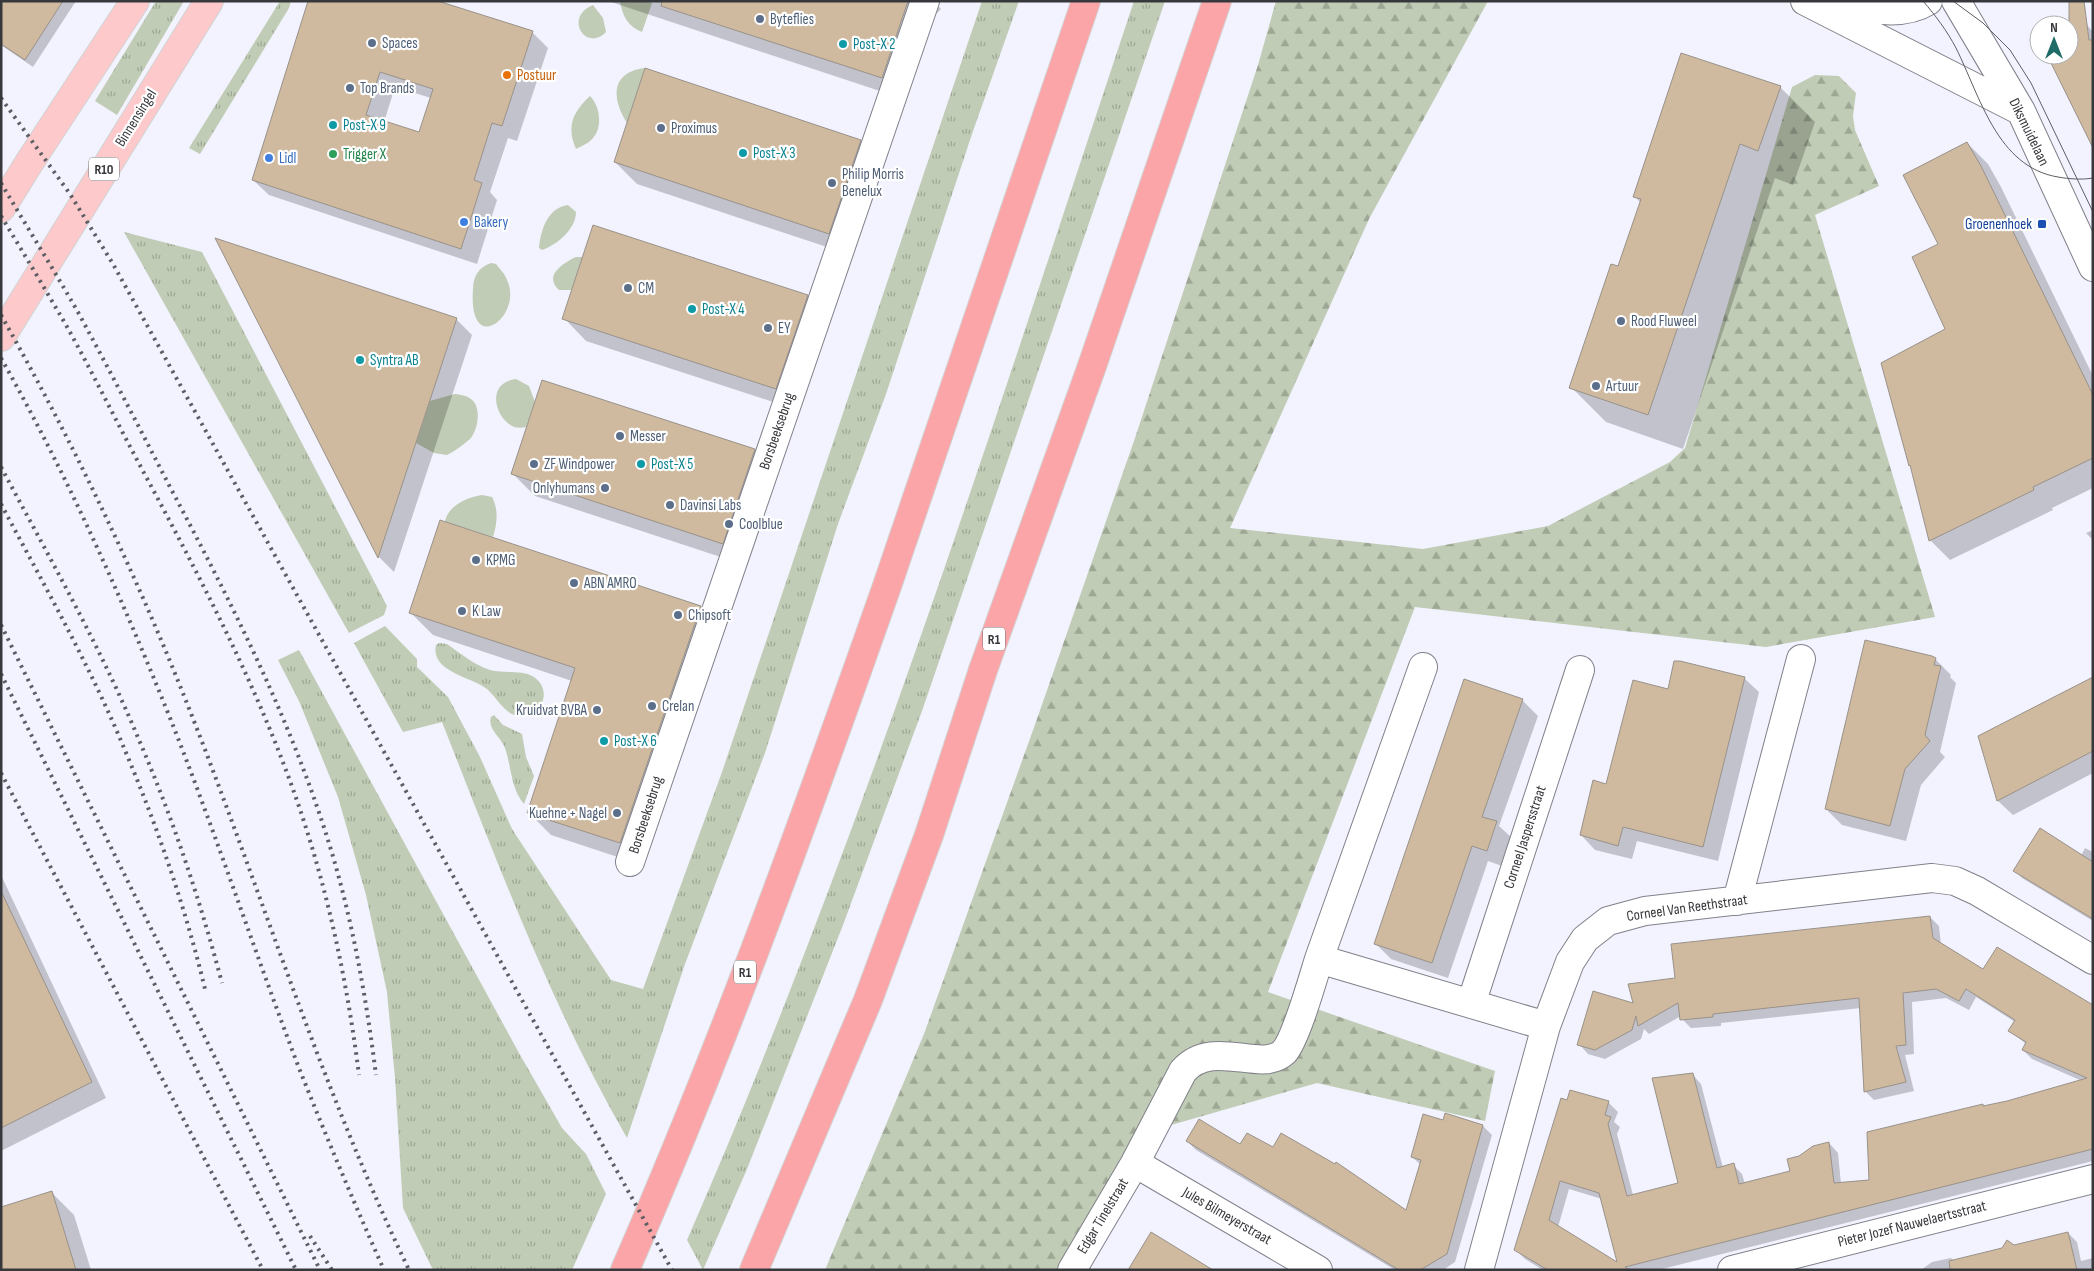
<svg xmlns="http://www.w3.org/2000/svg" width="2094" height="1271" font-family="'Sofia Sans Condensed',sans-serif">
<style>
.grass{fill:url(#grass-tufts)}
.forest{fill:url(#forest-firs)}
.garden{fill:#c0ccb5}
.shadow{fill:#0003;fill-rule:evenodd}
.building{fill:#cfb99f;stroke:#99928a;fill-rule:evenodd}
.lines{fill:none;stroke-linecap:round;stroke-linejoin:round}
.minor-casing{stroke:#80818a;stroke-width:30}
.tertiary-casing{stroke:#80818a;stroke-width:30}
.primary-casing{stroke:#d3d3d4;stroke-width:30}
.motorway-casing{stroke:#d3d3d4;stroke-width:30}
.minor{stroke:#fff;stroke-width:28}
.tertiary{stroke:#fff;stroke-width:28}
.primary{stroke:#fdc9cb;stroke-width:28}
.motorway{stroke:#fca5a8;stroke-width:28}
.tram{stroke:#5d5e64;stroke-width:1}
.rail{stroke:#5d5e64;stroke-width:4;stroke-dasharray:2.5 5;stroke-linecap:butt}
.service-dot{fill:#5c6f8a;stroke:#fff;stroke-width:2}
.culture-dot{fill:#0f9aa8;stroke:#fff;stroke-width:2}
.food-dot{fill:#e8710a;stroke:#fff;stroke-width:2}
.leisure-dot{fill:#2e9e5b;stroke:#fff;stroke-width:2}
.shop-dot{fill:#3f7fe0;stroke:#fff;stroke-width:2}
.transit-dot{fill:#1a4fb4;stroke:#fff;stroke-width:2}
.labels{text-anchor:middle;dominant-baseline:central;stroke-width:4.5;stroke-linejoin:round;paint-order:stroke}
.shield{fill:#fff;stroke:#737476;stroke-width:1}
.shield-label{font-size:14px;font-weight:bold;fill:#37383c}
.service-label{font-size:15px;fill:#4e5e75;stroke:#fff;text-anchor:start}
.culture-label{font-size:15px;fill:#0d838f;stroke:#fff;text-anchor:start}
.food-label{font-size:15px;fill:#c56008;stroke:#fff;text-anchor:start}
.street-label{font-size:15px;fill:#37383c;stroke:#fff}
.leisure-label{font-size:15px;fill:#27864d;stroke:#fff;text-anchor:start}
.shop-label{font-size:15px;fill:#366cbe;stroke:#fff;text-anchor:start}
.transit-label{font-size:15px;fill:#164399;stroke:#fff;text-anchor:end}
</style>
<defs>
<pattern id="grass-tufts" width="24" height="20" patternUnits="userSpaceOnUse" patternTransform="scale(1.25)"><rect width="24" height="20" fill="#c0ccb5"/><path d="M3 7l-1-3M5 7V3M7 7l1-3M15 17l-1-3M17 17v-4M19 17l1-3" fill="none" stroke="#9da794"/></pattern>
<pattern id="forest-firs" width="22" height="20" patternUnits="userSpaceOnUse" patternTransform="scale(1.25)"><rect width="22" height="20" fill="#c0ccb5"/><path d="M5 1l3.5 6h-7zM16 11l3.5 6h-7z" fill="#9da794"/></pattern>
</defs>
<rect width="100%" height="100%" fill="#f2f3fe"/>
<path class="grass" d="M 156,1 L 184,1 L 117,115 L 95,101 Z
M 280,1 L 291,1 L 289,8 L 200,154 L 189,148 Z
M 982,1 L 1019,1 L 972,134 L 886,394 L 838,524 L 765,753 L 685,964 L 627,1138 C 551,1006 498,864 442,722 L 403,732 L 354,643 L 385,626 L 417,659 L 417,667 L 448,697 L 480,757 L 512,829 L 611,980 L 643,989 L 722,772 Z
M 1134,1 L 1165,1 L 922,711 L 843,925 L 747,1169 L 703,1270 L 687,1240 C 863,837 995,418 1134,1 Z
M 124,232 L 202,252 L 387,606 L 384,615 L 349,633 Z
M 439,643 L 447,644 C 460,653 474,665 490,670 C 503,674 522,669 534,677 C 555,692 539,721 515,715 C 504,712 496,697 487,689 C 472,677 430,672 436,645 Z
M 299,650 L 519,1053 L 562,1128 L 586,1154 L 606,1194 L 572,1270 L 433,1270 L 403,1208 L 395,1078 L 387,992 L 366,895 L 338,797 L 299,701 L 278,660 Z
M 494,715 L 503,725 L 522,734 L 526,757 L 534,776 L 524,804 C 511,789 511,765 505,748 C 501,737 487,729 491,717 Z"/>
<path class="forest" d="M 1276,1 L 1488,1 L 1369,219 L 1230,528 L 1423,549 L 1548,526 L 1670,462 L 1685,448 L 1792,87 L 1815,75 L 1839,76 L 1856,93 L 1853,116 L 1855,130 L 1879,186 L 1815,215 L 1935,617 L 1766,647 L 1415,607 L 1268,992 L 1495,1071 L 1485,1121 L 1317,1083 L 1140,1134 L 1056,1270 L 825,1270 L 924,1034 L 1037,719 L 1135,438 L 1258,65 Z"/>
<path class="garden" d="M 647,1 L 652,3 L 642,32 C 628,27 622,15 620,1 Z
M 593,5 L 603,18 L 606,32 C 586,53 563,17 593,5 Z
M 645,68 L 627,123 C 611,98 611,72 645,68 Z
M 590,96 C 600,106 603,127 593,138 C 589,143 582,146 576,149 C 566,126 573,112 590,96 Z
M 568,205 L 576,212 C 576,229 557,245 542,250 L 539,248 C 541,230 547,208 568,205 Z
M 576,257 L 583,257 L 572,290 L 559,290 C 543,276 563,263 576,257 Z
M 491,263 L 496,264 C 500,269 505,274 507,280 C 524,316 468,359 473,289 C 473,276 479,267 491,263 Z
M 516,379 L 529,386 L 535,402 L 526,427 C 522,428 518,428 514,427 C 495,419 485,383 516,379 Z
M 455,394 C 461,395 466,395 471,399 C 482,407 478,430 470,439 C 463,445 455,451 447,455 L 434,453 L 416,443 L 430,401 Z
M 482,495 L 492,497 C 499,510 497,524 493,537 L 445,522 C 447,506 468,497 482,495 Z"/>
<path class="shadow" d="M 1,1 L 76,1 L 33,67 L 1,45 Z
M 310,1 L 532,32 L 548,48 L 517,141 L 508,138 L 490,192 L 497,200 L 477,264 L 269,195 L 253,180 ZM 395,87 L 431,98 L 420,133 L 384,122 Z
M 608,1 L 933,1 L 941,9 L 932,18 L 904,99 Z
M 2087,25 L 2093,32 L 2093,146 L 2050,55 L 2069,55 L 2069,28 Z
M 1780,87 L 1815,122 L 1793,185 L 1775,178 L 1683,449 L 1606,422 L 1571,387 L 1619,268 L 1641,203 L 1635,197 Z
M 860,141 L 882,163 L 851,255 L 637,184 L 615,162 Z
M 1967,143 L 1988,164 L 2001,187 L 2093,376 L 2093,488 L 2052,508 L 2053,510 L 1950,560 L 1930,540 L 1912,467 L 1910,465 L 1947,330 Z
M 218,240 L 456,319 L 472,335 L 394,572 L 379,557 Z
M 807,296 L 829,318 L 798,410 L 586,341 L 564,318 Z
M 754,450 L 776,473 L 745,565 L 535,496 L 512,473 Z
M 2093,530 L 2093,540 L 2086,533 Z
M 701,607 L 723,629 L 642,865 L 551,835 L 529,813 L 572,681 L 433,635 L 411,613 Z
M 1935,659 L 1951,675 L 1950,677 L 1956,683 L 1940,752 L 1945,757 L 1921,785 L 1906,841 L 1842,825 L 1826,809 Z
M 1744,678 L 1759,692 L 1718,861 L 1637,841 L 1632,859 L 1595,850 L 1581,835 L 1607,785 L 1669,690 Z
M 2093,678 L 2093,773 L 2013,815 L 1998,801 Z
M 1522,700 L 1538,716 L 1499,826 L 1512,838 L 1502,866 L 1488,861 L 1448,978 L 1391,959 L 1375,943 Z
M 2085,848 L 2093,852 L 2093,921 L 2022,878 L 2015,871 L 2081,856 Z
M 1,875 L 106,1098 L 1,1151 Z
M 1930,917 L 1939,926 L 1941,945 L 1984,970 L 2093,1007 L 2093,1161 L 1658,1270 L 1543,1270 L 1525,1259 L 1516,1250 L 1568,1101 L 1608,1102 L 1618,1112 L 1614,1122 L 1620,1127 L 1617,1134 L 1633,1195 L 1680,1184 L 1692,1074 L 1701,1084 L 1723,1168 L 1733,1165 L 1742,1174 L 1745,1184 L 1791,1172 L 1799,1157 L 1829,1143 L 1838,1153 L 1841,1184 L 1870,1182 L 1982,1105 L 1984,1107 L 2007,1102 L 2082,1081 L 2032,1059 L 2023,1050 L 2026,1044 L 2009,1030 L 2015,1022 L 1976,997 L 1969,1010 L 1946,998 L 1912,1002 L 1914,1054 L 1905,1055 L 1914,1091 L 1874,1100 L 1865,1091 L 1861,1008 L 1721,1023 L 1721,1026 L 1691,1028 L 1682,1019 L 1681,1016 L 1649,1034 L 1644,1029 L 1641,1039 L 1605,1059 L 1588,1054 L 1579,1044 L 1635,1005 L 1677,979 ZM 1569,1189 L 1602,1199 L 1619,1265 L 1558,1227 Z
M 1446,1115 L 1483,1126 L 1492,1135 L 1455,1262 L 1443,1270 L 1395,1270 L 1196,1150 L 1187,1141 L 1273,1148 L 1336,1166 L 1407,1212 L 1421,1165 L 1412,1157 L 1444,1122 Z
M 52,1193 L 74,1215 L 91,1270 L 1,1270 Z
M 2068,1233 L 2077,1242 L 2081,1261 L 2093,1258 L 2093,1270 L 1921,1270 L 1932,1262 L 1951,1258 L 1955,1261 Z"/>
<path class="building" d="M 1,1 L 63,1 L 25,60 L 1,44 Z
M 308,1 L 438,1 L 533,31 L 502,126 L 492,123 L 474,180 L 482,183 L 461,249 L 252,180 ZM 380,72 L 433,89 L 419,132 L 366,115 Z
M 662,1 L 908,1 L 882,78 L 661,6 Z
M 2069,1 L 2084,1 L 2089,40 L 2093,40 L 2093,148 L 2047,55 L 2069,55 Z
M 1681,53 L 1781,86 L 1758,151 L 1740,144 L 1648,415 L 1569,388 L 1611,264 L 1618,266 L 1641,199 L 1633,197 Z
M 645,68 L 861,140 L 829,234 L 614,162 Z
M 1967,142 L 1981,166 L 2093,395 L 2093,458 L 2033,487 L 2034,490 L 1929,541 L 1910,465 L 1909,466 L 1881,363 L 1945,329 L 1912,257 L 1938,244 L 1903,175 Z
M 593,225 L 808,295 L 776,389 L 562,319 Z
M 215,238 L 457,318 L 378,558 Z
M 542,380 L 755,449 L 723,544 L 511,474 Z
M 440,520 L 701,606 L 620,843 L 527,813 L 575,668 L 409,613 Z
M 1865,640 L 1932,656 L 1936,658 L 1934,665 L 1941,666 L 1925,735 L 1930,741 L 1905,769 L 1890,826 L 1825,809 Z
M 1674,661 L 1680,661 L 1745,677 L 1703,847 L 1623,827 L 1618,846 L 1580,835 L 1593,780 L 1606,784 L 1633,680 L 1668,689 Z
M 2093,677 L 2093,751 L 1997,801 L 1978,736 Z
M 1464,679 L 1523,699 L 1482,817 L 1497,821 L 1487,851 L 1472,846 L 1432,963 L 1374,944 Z
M 2040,828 L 2093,862 L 2093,919 L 2013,871 Z
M 1,891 L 92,1082 L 1,1128 Z
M 1930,916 L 1933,938 L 1983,969 L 1997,947 L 2093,1005 L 2093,1149 L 1625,1267 L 1630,1270 L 1548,1270 L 1514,1250 L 1561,1098 L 1567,1100 L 1570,1090 L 1609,1101 L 1605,1115 L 1611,1117 L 1608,1124 L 1627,1196 L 1678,1183 L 1652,1078 L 1693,1073 L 1717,1168 L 1734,1163 L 1739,1184 L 1790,1171 L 1787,1159 L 1799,1156 L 1813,1146 L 1829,1142 L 1834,1183 L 1869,1180 L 1867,1132 L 1983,1104 L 1983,1106 L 2007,1101 L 2087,1078 L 2022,1050 L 2026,1042 L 2008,1031 L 2015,1020 L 1966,989 L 1959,1001 L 1936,989 L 1903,993 L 1906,1045 L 1896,1046 L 1906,1082 L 1864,1092 L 1859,998 L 1713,1014 L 1713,1017 L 1680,1020 L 1678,1003 L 1638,1026 L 1636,1016 L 1632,1030 L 1595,1050 L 1577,1045 L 1593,991 L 1633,1003 L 1628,984 L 1675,978 L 1671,944 ZM 1560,1181 L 1599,1193 L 1617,1262 L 1549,1220 Z
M 1445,1113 L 1483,1125 L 1447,1254 L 1420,1270 L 1399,1270 L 1186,1141 L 1199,1119 L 1240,1144 L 1247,1133 L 1273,1147 L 1281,1133 L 1335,1164 L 1336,1162 L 1406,1210 L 1421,1160 L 1411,1157 L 1423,1114 L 1443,1120 Z
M 52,1191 L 76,1270 L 1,1270 L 1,1207 Z
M 1151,1232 L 1213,1270 L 1128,1270 Z
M 2068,1232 L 2077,1270 L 1950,1270 L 1949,1261 L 2002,1248 L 2007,1240 L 2014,1245 Z"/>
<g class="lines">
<defs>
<path id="minor" d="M 630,862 L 925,1
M 1737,901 L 1801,659
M 1319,959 L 1423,667
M 1471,1004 L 1580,670
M 1135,1163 L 1318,1270
M 1072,1270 L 1135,1163 L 1183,1071 C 1213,1037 1261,1074 1284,1052 C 1296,1039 1313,978 1319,959 L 1546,1026
M 1479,1270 L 1546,1026 L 1570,962 L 1585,939 L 1608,921 L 1645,911 L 1932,878 L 1955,881 L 1977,891 L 2093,960
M 1732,1270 L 2093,1179"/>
<path id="tertiary" d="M 1805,1 L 2021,111
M 1841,1 C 1868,10 1902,17 1928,1
M 1956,1 L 2021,111 L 2093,267"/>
<path id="primary" d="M 1,208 L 29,163 L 135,1
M 1,337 L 209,1"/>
<path id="motorway" d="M 625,1270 C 723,1046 806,816 887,586 C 954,391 1021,196 1086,1
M 754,1270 L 868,1000 L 929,835 L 983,670 L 1092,366 L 1217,1"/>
</defs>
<use href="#minor" class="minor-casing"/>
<use href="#tertiary" class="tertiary-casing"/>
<use href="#primary" class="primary-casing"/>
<use href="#motorway" class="motorway-casing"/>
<use href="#minor" class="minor"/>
<use href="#tertiary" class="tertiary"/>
<use href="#primary" class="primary"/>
<use href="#motorway" class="motorway"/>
<path class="tram" d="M 1923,1 C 1936,16 1947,31 1956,48 C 1980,96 1997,167 2058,177 C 2069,179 2082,180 2093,178
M 1953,1 L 1983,23 L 2010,50 L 2031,83 L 2093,212"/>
<path class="rail" d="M 1,98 L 70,194 L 113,264 L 672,1270
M 1,183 C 27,227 54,270 79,314 C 110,371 140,429 170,487 C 231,602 289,716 328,840 C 352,917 366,996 376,1075
M 1,216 C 23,252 45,289 66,325 C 95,377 121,431 150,484 C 204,585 257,687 295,795 C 327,886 347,980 359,1075
M 1,315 C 74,444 138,578 192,716 C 264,900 323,1091 409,1270
M 1,358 C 67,475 122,598 172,723 C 217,837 255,953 299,1068 C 326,1136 354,1203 384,1270
M 1,467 C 49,557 100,646 139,740 C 173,819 200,900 222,983
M 1,504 C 43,583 90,666 124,748 C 157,826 185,906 205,989
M 1,625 L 320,1270
M 1,674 L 296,1270
M 1,773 L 263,1270
M 310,1236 L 332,1270"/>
</g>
<g class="service-dot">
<circle cx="760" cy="19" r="5"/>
<circle cx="372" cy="43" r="5"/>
<circle cx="350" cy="88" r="5"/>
<circle cx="661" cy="128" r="5"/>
<circle cx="832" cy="183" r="5"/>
<circle cx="628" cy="288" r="5"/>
<circle cx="1621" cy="321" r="5"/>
<circle cx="768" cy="328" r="5"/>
<circle cx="1596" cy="386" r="5"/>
<circle cx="620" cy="436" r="5"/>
<circle cx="534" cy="464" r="5"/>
<circle cx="605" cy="488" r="5"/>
<circle cx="670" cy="505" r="5"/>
<circle cx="729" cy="524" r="5"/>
<circle cx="476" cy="560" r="5"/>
<circle cx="574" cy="583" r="5"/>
<circle cx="462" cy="611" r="5"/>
<circle cx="678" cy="615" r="5"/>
<circle cx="652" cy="706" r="5"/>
<circle cx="597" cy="710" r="5"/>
<circle cx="617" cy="813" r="5"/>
</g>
<g class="culture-dot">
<circle cx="843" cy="44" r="5"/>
<circle cx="333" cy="125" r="5"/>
<circle cx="743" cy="153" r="5"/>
<circle cx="692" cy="309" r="5"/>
<circle cx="360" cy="360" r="5"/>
<circle cx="641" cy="464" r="5"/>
<circle cx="604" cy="741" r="5"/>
</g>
<circle class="food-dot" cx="507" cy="75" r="5"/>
<circle class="leisure-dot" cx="333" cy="154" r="5"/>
<g class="shop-dot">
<circle cx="269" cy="158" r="5"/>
<circle cx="464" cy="222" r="5"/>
</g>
<rect class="transit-dot" x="2037" y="219" width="10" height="10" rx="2.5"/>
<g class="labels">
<g class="shield">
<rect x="89" y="157.5" width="30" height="23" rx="4"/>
<rect x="983" y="627.5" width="22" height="23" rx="4"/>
<rect x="734" y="960.5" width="22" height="23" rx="4"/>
</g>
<g class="shield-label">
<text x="104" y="169">R10</text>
<text x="994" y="639">R1</text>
<text x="745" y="972">R1</text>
</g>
<g class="service-label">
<text x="770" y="19">Byteflies</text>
<text x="382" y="43">Spaces</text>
<text x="360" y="88">Top Brands</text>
<text x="671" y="128">Proximus</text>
<text x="842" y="174">Philip Morris<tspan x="842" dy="17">Benelux</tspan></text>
<text x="638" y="288">CM</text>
<text x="1631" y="321">Rood Fluweel</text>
<text x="778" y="328">EY</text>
<text x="1606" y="386">Artuur</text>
<text x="630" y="436">Messer</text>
<text x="544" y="464">ZF Windpower</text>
<text x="595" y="488" text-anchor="end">Onlyhumans</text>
<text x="680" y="505">Davinsi Labs</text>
<text x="739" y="524">Coolblue</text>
<text x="486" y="560">KPMG</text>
<text x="584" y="583">ABN AMRO</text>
<text x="472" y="611">K Law</text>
<text x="688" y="615">Chipsoft</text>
<text x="662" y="706">Crelan</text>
<text x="587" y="710" text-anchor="end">Kruidvat BVBA</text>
<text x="607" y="813" text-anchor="end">Kuehne + Nagel</text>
</g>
<g class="culture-label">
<text x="853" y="44">Post-X 2</text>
<text x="343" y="125">Post-X 9</text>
<text x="753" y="153">Post-X 3</text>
<text x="702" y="309">Post-X 4</text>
<text x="370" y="360">Syntra AB</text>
<text x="651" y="464">Post-X 5</text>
<text x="614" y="741">Post-X 6</text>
</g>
<g class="food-label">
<text x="517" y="75">Postuur</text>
</g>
<g class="street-label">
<text transform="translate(136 118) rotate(-58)">Binnensingel</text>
<text transform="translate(2029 132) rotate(64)">Diksmuidelaan</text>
<text transform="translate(777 431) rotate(-71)">Borsbeeksebrug</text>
<text transform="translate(646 815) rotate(-72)">Borsbeeksebrug</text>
<text transform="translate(1525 837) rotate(-72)">Corneel Jaspersstraat</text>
<text transform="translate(1687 908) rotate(-8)">Corneel Van Reethstraat</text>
<text transform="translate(1103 1216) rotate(-59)">Edgar Tinelstraat</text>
<text transform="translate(1227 1216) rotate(30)">Jules Bilmeyerstraat</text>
<text transform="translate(1912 1224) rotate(-14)">Pieter Jozef Nauwelaertsstraat</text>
</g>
<g class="leisure-label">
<text x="343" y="154">Trigger X</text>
</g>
<g class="shop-label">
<text x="279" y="158">Lidl</text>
<text x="474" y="222">Bakery</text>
</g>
<g class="transit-label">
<text x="2032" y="224">Groenenhoek</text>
</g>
</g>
<rect width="2094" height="1271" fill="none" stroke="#37383c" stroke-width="5"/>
<g transform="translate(2054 40)"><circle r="24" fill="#ffffff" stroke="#afafb1"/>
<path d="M0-4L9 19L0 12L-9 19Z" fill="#1f6b68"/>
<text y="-8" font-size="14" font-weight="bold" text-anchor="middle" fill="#37383c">N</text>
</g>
</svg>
